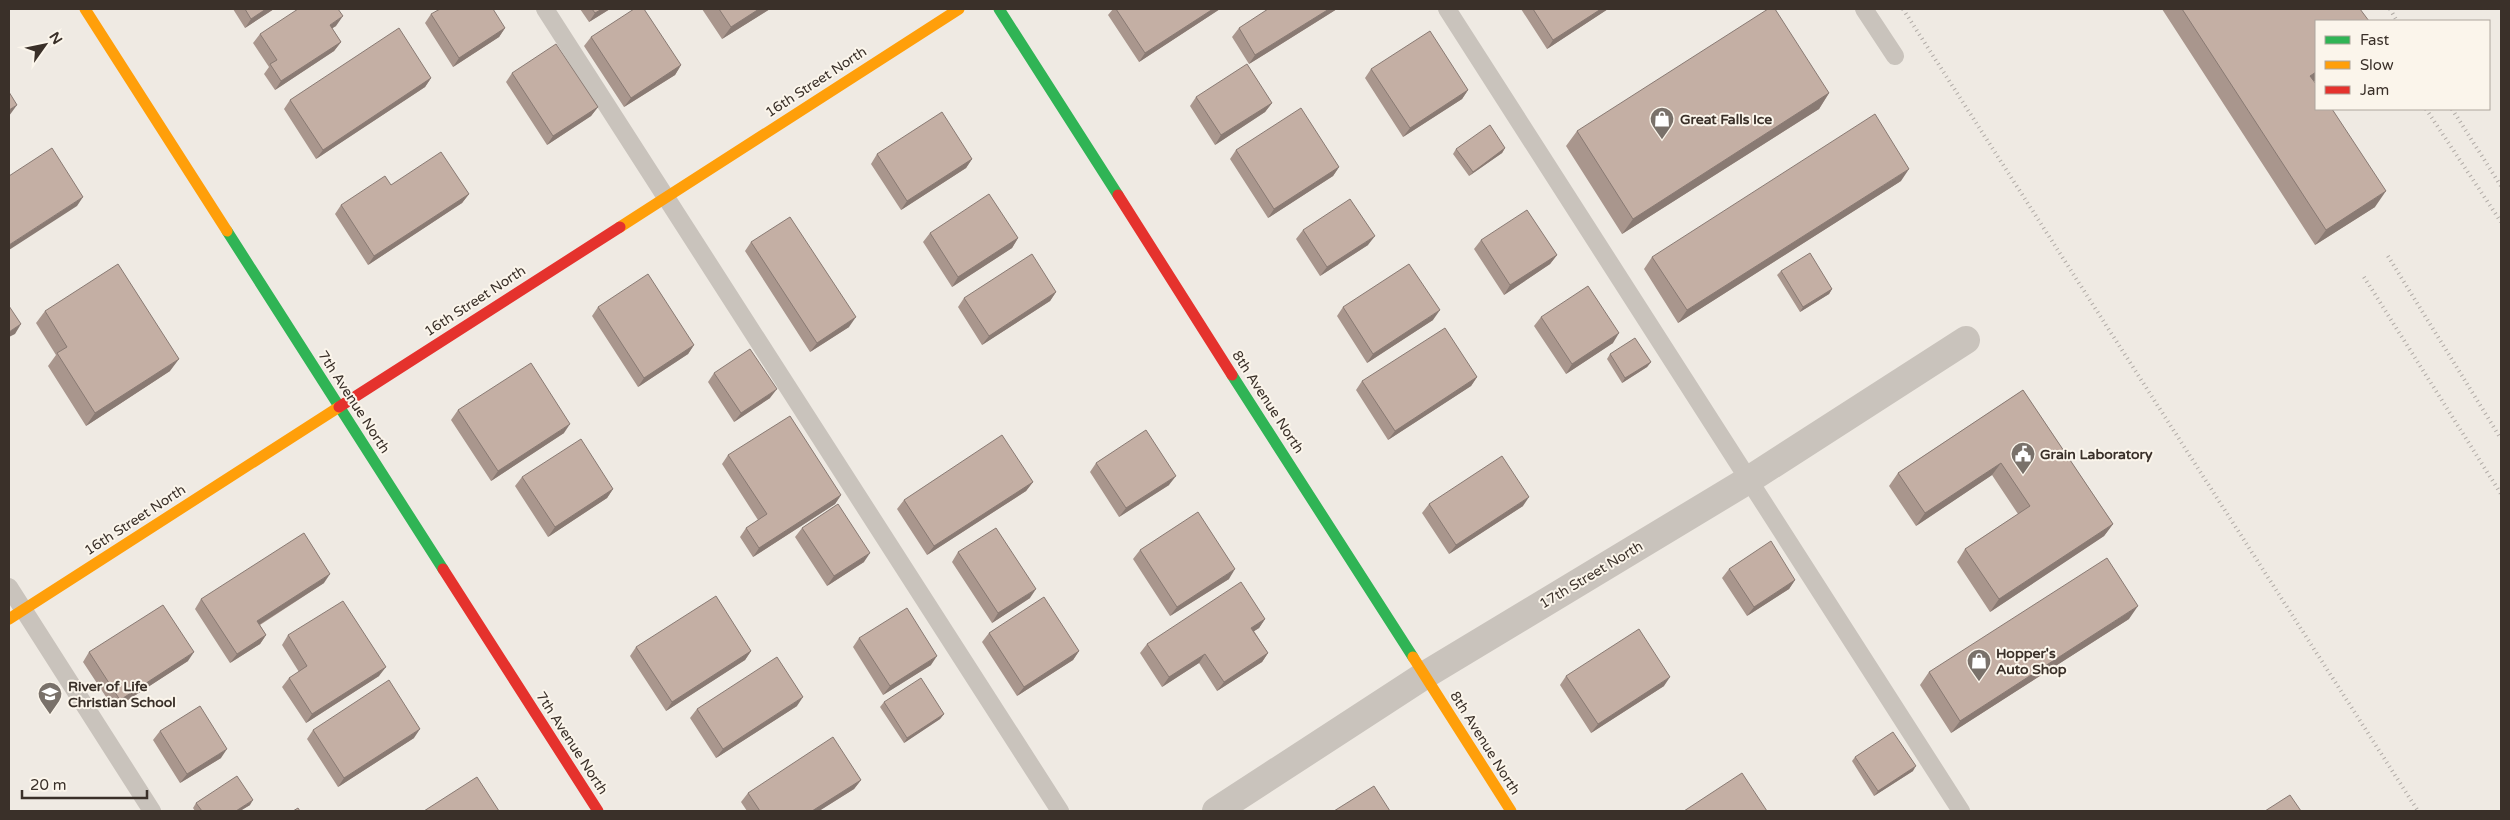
<svg xmlns="http://www.w3.org/2000/svg" width="2510" height="820" font-family="'Varela Round',sans-serif">
<style>
.lines{fill:none;stroke-linecap:round;stroke-linejoin:round}
.lane{stroke:#c9c3bc;stroke-width:18}
.street{stroke:#c9c3bc;stroke-width:28}
.fast{stroke:#30b455;stroke-width:11}
.slow{stroke:#ff9f0a;stroke-width:11}
.jam{stroke:#e5322d;stroke-width:11}
.rail{stroke:#b1aba6;stroke-width:4;stroke-dasharray:1 4;stroke-linecap:butt}
.wall{fill:#a9968d}
.shaded-wall{fill:#897a73}
.building{fill:#c4afa4;stroke:#897a73}
.labels{text-anchor:middle;dominant-baseline:central;stroke-width:4;stroke-linejoin:round;paint-order:stroke}
.street-label{font-size:14px;fill:#3a3029;stroke:#fbf5eb}
.poi-label{font-size:14px;font-weight:bold;fill:#3a3029;stroke:#fbf5eb;text-anchor:start}
</style>
<rect width="100%" height="100%" fill="#efeae3"/>
<g class="lines">
<path class="lane" d="M 545,9 L 1060,811
M 1447,9 L 1961,811
M 1864,9 L 1895,56
M 9,587 L 152,811"/>
<path class="street" d="M 1216,811 L 1425,675 L 1750,479 L 1966,340"/>
<path class="fast" d="M 999,9 L 1118,195
M 227,231 L 443,569
M 1232,375 L 1413,657"/>
<path class="slow" d="M 85,9 L 227,231
M 620,227 L 959,9
M 9,619 L 339,407
M 1413,657 L 1511,811"/>
<path class="jam" d="M 1118,195 L 1232,375
M 339,407 L 620,227
M 443,569 L 598,811"/>
<path class="rail" d="M 1903,9 L 2418,811
M 2390,9 L 2397,21
M 2426,109 L 2501,222
M 2452,109 L 2501,186
M 2388,256 L 2501,439
M 2364,277 L 2501,494"/>
</g>
<path class="wall" d="M 233,9 L 274,9 L 245,28 Z
M 580,9 L 610,9 L 589,22 Z
M 702,9 L 770,9 L 722,39 Z
M 1113,9 L 1220,9 L 1139,62 L 1108,15 Z
M 1337,9 L 1249,64 L 1232,37 L 1239,28 Z
M 1521,9 L 1608,9 L 1547,49 Z
M 2162,9 L 2360,9 L 2316,21 L 2316,80 L 2314,81 L 2375,207 L 2315,245 Z
M 431,14 L 505,28 L 499,37 L 453,67 L 425,23 Z
M 336,26 L 332,28 L 341,42 L 334,51 L 275,90 L 264,74 L 269,67 L 253,43 L 260,34 Z
M 591,37 L 681,65 L 675,75 L 624,107 L 584,46 Z
M 1371,69 L 1468,90 L 1462,99 L 1403,137 L 1365,78 Z
M 512,73 L 598,107 L 591,116 L 547,145 L 506,82 Z
M 431,78 L 425,87 L 316,159 L 284,109 L 290,100 Z
M 1829,93 L 1819,109 L 1622,234 L 1566,146 L 1577,131 Z
M 1196,97 L 1272,103 L 1265,112 L 1215,145 L 1190,106 Z
M 1505,148 L 1502,153 L 1469,176 L 1453,154 L 1456,149 Z
M 1236,150 L 1339,167 L 1333,176 L 1268,218 L 1230,159 Z
M 877,154 L 972,159 L 966,168 L 901,210 L 871,164 Z
M 1901,181 L 1678,323 L 1644,269 L 1652,257 Z
M 391,185 L 469,194 L 462,203 L 368,265 L 335,214 L 341,205 Z
M 1303,230 L 1368,245 L 1320,276 L 1296,239 Z
M 930,233 L 1018,238 L 1012,248 L 952,287 L 923,242 Z
M 1481,240 L 1557,255 L 1550,264 L 1504,295 L 1474,249 Z
M 751,242 L 849,327 L 810,352 L 745,251 Z
M 1781,271 L 1832,289 L 1829,294 L 1800,312 L 1777,275 Z
M 1056,292 L 1050,301 L 982,345 L 958,307 L 964,298 Z
M 598,307 L 694,345 L 688,354 L 638,387 L 592,316 Z
M 1343,307 L 1433,320 L 1367,363 L 1337,316 Z
M 45,311 L 170,371 L 86,426 L 48,366 L 56,355 L 36,323 Z
M 1541,317 L 1613,343 L 1566,374 L 1534,326 Z
M 1610,354 L 1651,362 L 1647,367 L 1622,383 L 1607,359 Z
M 714,373 L 770,398 L 734,422 L 708,382 Z
M 1477,377 L 1471,386 L 1388,440 L 1356,390 L 1362,381 Z
M 2023,390 L 2113,524 L 2104,536 L 1990,612 L 1957,562 L 1965,549 L 2018,514 L 1992,475 L 1916,526 L 1889,486 L 1898,473 Z
M 458,410 L 564,433 L 491,481 L 451,420 Z
M 728,455 L 841,495 L 835,504 L 753,557 L 740,537 L 746,528 L 758,520 L 722,464 Z
M 1096,463 L 1169,485 L 1119,517 L 1090,472 Z
M 522,477 L 613,489 L 607,498 L 548,537 L 515,486 Z
M 1033,482 L 1026,491 L 927,555 L 897,509 L 904,500 Z
M 1429,504 L 1523,506 L 1449,554 L 1422,513 Z
M 802,528 L 864,562 L 827,586 L 795,537 Z
M 1140,550 L 1229,579 L 1170,616 L 1133,559 Z
M 958,552 L 1030,598 L 992,623 L 952,562 Z
M 1729,569 L 1795,580 L 1789,589 L 1747,616 L 1722,578 Z
M 324,583 L 260,625 L 266,635 L 260,644 L 230,663 L 195,609 L 201,599 Z
M 1265,619 L 1259,628 L 1254,631 L 1268,653 L 1262,662 L 1217,691 L 1199,663 L 1162,687 L 1140,653 L 1147,644 Z
M 2129,619 L 1951,733 L 1920,685 L 1929,672 Z
M 989,633 L 1079,651 L 1073,660 L 1017,696 L 982,642 Z
M 288,635 L 379,676 L 306,723 L 282,687 L 289,678 L 299,672 L 282,645 Z
M 859,638 L 931,665 L 883,695 L 853,647 Z
M 636,647 L 751,651 L 745,660 L 666,711 L 630,656 Z
M 89,652 L 188,661 L 114,709 L 83,662 Z
M 1566,676 L 1664,686 L 1591,733 L 1560,685 Z
M 884,702 L 944,714 L 940,719 L 904,743 L 880,707 Z
M 797,706 L 716,758 L 690,718 L 697,709 Z
M 313,730 L 414,738 L 338,787 L 307,739 Z
M 160,731 L 221,758 L 180,783 L 153,740 Z
M 1855,757 L 1913,771 L 1874,796 L 1852,761 Z
M 861,780 L 854,789 L 819,811 L 747,811 L 741,802 L 748,793 Z
M 196,803 L 250,805 L 240,811 L 195,811 L 193,808 Z"/>
<path class="shaded-wall" d="M 266,9 L 274,9 L 245,28 L 251,19 Z
M 602,9 L 610,9 L 589,22 L 595,13 Z
M 759,9 L 770,9 L 722,39 L 731,27 Z
M 1213,9 L 1220,9 L 1139,62 L 1145,53 Z
M 1329,9 L 1337,9 L 1249,64 L 1255,55 Z
M 1601,9 L 1608,9 L 1547,49 L 1553,40 Z
M 343,16 L 336,26 L 323,34 L 330,25 Z
M 505,28 L 499,37 L 453,67 L 459,58 Z
M 341,42 L 334,51 L 275,90 L 281,81 Z
M 681,65 L 675,75 L 624,107 L 631,98 Z
M 2316,72 L 2316,80 L 2300,91 L 2310,76 Z
M 431,78 L 425,87 L 316,159 L 323,150 Z
M 1468,90 L 1462,99 L 1403,137 L 1410,128 Z
M 1829,93 L 1819,109 L 1622,234 L 1633,219 Z
M 1272,103 L 1265,112 L 1215,145 L 1221,135 Z
M 17,105 L 9,116 L 9,110 Z
M 598,107 L 591,116 L 547,145 L 553,136 Z
M 1505,148 L 1502,153 L 1469,176 L 1473,172 Z
M 972,159 L 966,168 L 901,210 L 907,201 Z
M 1339,167 L 1333,176 L 1268,218 L 1274,209 Z
M 1909,169 L 1901,181 L 1678,323 L 1687,310 Z
M 2386,191 L 2375,207 L 2315,245 L 2326,230 Z
M 469,194 L 462,203 L 368,265 L 374,256 Z
M 83,197 L 77,206 L 9,250 L 9,245 Z
M 1375,236 L 1368,245 L 1320,276 L 1327,267 Z
M 1018,238 L 1012,248 L 952,287 L 958,277 Z
M 1557,255 L 1550,264 L 1504,295 L 1510,285 Z
M 1832,289 L 1829,294 L 1800,312 L 1803,307 Z
M 1056,292 L 1050,301 L 982,345 L 989,336 Z
M 1440,310 L 1433,320 L 1367,363 L 1373,354 Z
M 856,317 L 849,327 L 810,352 L 817,343 Z
M 21,324 L 15,334 L 9,337 L 9,332 Z
M 1619,333 L 1613,343 L 1566,374 L 1572,364 Z
M 694,345 L 688,354 L 638,387 L 644,378 Z
M 179,359 L 170,371 L 86,426 L 95,413 Z
M 1651,362 L 1647,367 L 1622,383 L 1625,378 Z
M 1477,377 L 1471,386 L 1388,440 L 1395,431 Z
M 777,389 L 770,398 L 734,422 L 741,413 Z
M 570,424 L 564,433 L 491,481 L 498,471 Z
M 2001,463 L 1992,475 L 1916,526 L 1925,513 Z
M 1176,476 L 1169,485 L 1119,517 L 1126,508 Z
M 1033,482 L 1026,491 L 927,555 L 934,546 Z
M 613,489 L 607,498 L 548,537 L 555,527 Z
M 841,495 L 835,504 L 753,557 L 759,548 Z
M 1529,497 L 1523,506 L 1449,554 L 1456,545 Z
M 2113,524 L 2104,536 L 1990,612 L 1999,599 Z
M 870,553 L 864,562 L 827,586 L 834,576 Z
M 1235,569 L 1229,579 L 1170,616 L 1177,607 Z
M 330,574 L 324,583 L 251,630 L 257,621 Z
M 1795,580 L 1789,589 L 1747,616 L 1754,607 Z
M 1036,589 L 1030,598 L 992,623 L 998,613 Z
M 2138,606 L 2129,619 L 1951,733 L 1960,721 Z
M 1265,619 L 1259,628 L 1245,637 L 1251,628 Z
M 266,635 L 260,644 L 230,663 L 237,654 Z
M 751,651 L 745,660 L 666,711 L 672,702 Z
M 1079,651 L 1073,660 L 1017,696 L 1024,687 Z
M 194,652 L 188,661 L 114,709 L 120,700 Z
M 1268,653 L 1262,662 L 1217,691 L 1224,682 Z
M 1205,654 L 1199,663 L 1162,687 L 1169,677 Z
M 937,656 L 931,665 L 883,695 L 890,686 Z
M 386,667 L 379,676 L 306,723 L 312,714 Z
M 1670,677 L 1664,686 L 1591,733 L 1598,724 Z
M 803,697 L 797,706 L 716,758 L 723,749 Z
M 944,714 L 940,719 L 904,743 L 907,738 Z
M 420,729 L 414,738 L 338,787 L 344,778 Z
M 227,749 L 221,758 L 180,783 L 187,774 Z
M 1916,766 L 1913,771 L 1874,796 L 1878,791 Z
M 861,780 L 854,789 L 819,811 L 812,811 Z
M 253,800 L 250,805 L 240,811 L 236,811 Z"/>
<path class="building" d="M 245,9 L 266,9 L 251,19 Z
M 298,9 L 338,9 L 343,16 L 330,25 L 341,42 L 281,81 L 270,64 L 277,60 L 260,34 Z
M 440,9 L 493,9 L 505,28 L 459,58 L 431,14 Z
M 592,9 L 602,9 L 595,13 Z
M 634,9 L 644,9 L 681,65 L 631,98 L 591,37 Z
M 719,9 L 759,9 L 731,27 Z
M 1116,9 L 1213,9 L 1145,53 Z
M 1268,9 L 1329,9 L 1255,55 L 1239,28 Z
M 1533,9 L 1601,9 L 1553,40 Z
M 1768,9 L 1775,9 L 1829,93 L 1633,219 L 1577,131 Z
M 2182,9 L 2360,9 L 2369,21 L 2316,21 L 2316,72 L 2310,76 L 2316,84 L 2316,109 L 2332,109 L 2386,191 L 2326,230 Z
M 399,28 L 431,78 L 323,150 L 290,100 Z
M 1430,31 L 1468,90 L 1410,128 L 1371,69 Z
M 556,44 L 598,107 L 553,136 L 512,73 Z
M 1247,64 L 1272,103 L 1221,135 L 1196,97 Z
M 9,92 L 17,105 L 9,110 Z
M 1301,108 L 1339,167 L 1274,209 L 1236,150 Z
M 942,112 L 972,159 L 907,201 L 877,154 Z
M 1875,114 L 1909,169 L 1687,310 L 1652,257 Z
M 1490,125 L 1505,148 L 1473,172 L 1456,149 Z
M 52,148 L 83,197 L 9,245 L 9,176 Z
M 441,152 L 469,194 L 374,256 L 341,205 L 385,176 L 391,185 Z
M 989,194 L 1018,238 L 958,277 L 930,233 Z
M 1350,199 L 1375,236 L 1327,267 L 1303,230 Z
M 1527,210 L 1557,255 L 1510,285 L 1481,240 Z
M 790,217 L 856,317 L 817,343 L 751,242 Z
M 1810,253 L 1832,289 L 1803,307 L 1781,271 Z
M 1032,254 L 1056,292 L 989,336 L 964,298 Z
M 118,264 L 179,359 L 95,413 L 57,353 L 67,347 L 45,311 Z
M 1409,264 L 1440,310 L 1373,354 L 1343,307 Z
M 648,274 L 694,345 L 644,378 L 598,307 Z
M 1588,286 L 1619,333 L 1572,364 L 1541,317 Z
M 9,306 L 21,324 L 9,332 Z
M 1445,328 L 1477,377 L 1395,431 L 1362,381 Z
M 1635,338 L 1651,362 L 1625,378 L 1610,354 Z
M 750,349 L 777,389 L 741,413 L 714,373 Z
M 531,363 L 570,424 L 498,471 L 458,410 Z
M 2023,390 L 2113,524 L 1999,599 L 1965,549 L 2030,506 L 2001,463 L 1925,513 L 1898,473 Z
M 790,416 L 841,495 L 759,548 L 746,528 L 767,514 L 728,455 Z
M 1146,430 L 1176,476 L 1126,508 L 1096,463 Z
M 1002,435 L 1033,482 L 934,546 L 904,500 Z
M 581,439 L 613,489 L 555,527 L 522,477 Z
M 1502,456 L 1529,497 L 1456,545 L 1429,504 Z
M 838,504 L 870,553 L 834,576 L 802,528 Z
M 1198,512 L 1235,569 L 1177,607 L 1140,550 Z
M 996,528 L 1036,589 L 998,613 L 958,552 Z
M 304,533 L 330,574 L 257,621 L 266,635 L 237,654 L 201,599 Z
M 1771,541 L 1795,580 L 1754,607 L 1729,569 Z
M 2107,558 L 2138,606 L 1960,721 L 1929,672 Z
M 1241,582 L 1265,619 L 1251,628 L 1268,653 L 1224,682 L 1205,654 L 1169,677 L 1147,644 Z
M 716,596 L 751,651 L 672,702 L 636,647 Z
M 1044,597 L 1079,651 L 1024,687 L 989,633 Z
M 343,601 L 386,667 L 312,714 L 289,678 L 307,666 L 288,635 Z
M 163,605 L 194,652 L 120,700 L 89,652 Z
M 907,608 L 937,656 L 890,686 L 859,638 Z
M 1639,629 L 1670,677 L 1598,724 L 1566,676 Z
M 777,657 L 803,697 L 723,749 L 697,709 Z
M 921,678 L 944,714 L 907,738 L 884,702 Z
M 389,680 L 420,729 L 344,778 L 313,730 Z
M 200,706 L 227,749 L 187,774 L 160,731 Z
M 1893,732 L 1916,766 L 1878,791 L 1855,757 Z
M 833,737 L 861,780 L 812,811 L 760,811 L 748,793 Z
M 1742,773 L 1767,811 L 1684,811 Z
M 237,776 L 253,800 L 236,811 L 202,811 L 196,803 Z
M 477,777 L 499,811 L 424,811 Z
M 1374,786 L 1390,811 L 1334,811 Z
M 2290,795 L 2301,811 L 2265,811 Z
M 298,808 L 300,811 L 293,811 Z"/>
<defs>
<symbol id="shop-pin" viewBox="-11 -11 22 30"><path d="M0 17L-7.5 6A9.5 9.5 0 1 1 7.5 6Z" fill="#79716a" stroke="#fbf5eb"/><path d="M-5-2.5h2.3a2.7 3.5 0 0 1 5.4 0H5L5.5 6h-11ZM-1.5-2.5h3a1.5 2.3 0 0 0-3 0Z" fill="#fff"/></symbol>
<symbol id="civic-pin" viewBox="-11 -11 22 30"><path d="M0 17L-7.5 6A9.5 9.5 0 1 1 7.5 6Z" fill="#79716a" stroke="#fbf5eb"/><path d="M-.6-6.5H3V-4.5H.6V-3L4-1V1h2V6H-6V1h2V-1L-.6-3ZM-1.2 2.5V6h2.4V2.5Z" fill="#fff"/></symbol>
<symbol id="school-pin" viewBox="-11 -11 22 30"><path d="M0 17L-7.5 6A9.5 9.5 0 1 1 7.5 6Z" fill="#79716a" stroke="#fbf5eb"/><path d="M0-5L7-2L0 1L-7-2ZM-4 1L0 2.5L4 1V4Q0 6-4 4Z" fill="#fff"/></symbol>
</defs>
<g fill-rule="evenodd">
<use href="#shop-pin" x="1648" y="105" width="28" height="38"/>
<use href="#civic-pin" x="2009" y="440" width="28" height="38"/>
<use href="#shop-pin" x="1965" y="647" width="28" height="38"/>
<use href="#school-pin" x="36" y="680" width="28" height="38"/>
</g>
<g class="labels">
<g class="street-label">
<text transform="translate(816 82) rotate(-33)">16th Street North</text>
<text transform="translate(475 301) rotate(-33)">16th Street North</text>
<text transform="translate(354 402) rotate(57)">7th Avenue North</text>
<text transform="translate(1268 402) rotate(57)">8th Avenue North</text>
<text transform="translate(135 520) rotate(-33)">16th Street North</text>
<text transform="translate(1591 575) rotate(-31)">17th Street North</text>
<text transform="translate(572 743) rotate(57)">7th Avenue North</text>
<text transform="translate(1485 743) rotate(58)">8th Avenue North</text>
</g>
<g class="poi-label">
<text x="1680" y="119">Great Falls Ice</text>
<text x="2040" y="454">Grain Laboratory</text>
<text x="1996" y="653">Hopper's<tspan x="1996" dy="16">Auto Shop</tspan></text>
<text x="68" y="686">River of Life<tspan x="68" dy="16">Christian School</tspan></text>
</g>
</g>
<rect width="2510" height="820" fill="none" stroke="#3a3029" stroke-width="20"/>
<rect x="2315" y="20" width="175" height="90" fill="#fbf5eb" stroke="#aea69d"/>
<rect x="2325" y="36" width="25" height="8" fill="#30b455" stroke="#aea69d"/>
<text x="2360" y="45" font-size="15" fill="#3a3029">Fast</text>
<rect x="2325" y="61" width="25" height="8" fill="#ff9f0a" stroke="#aea69d"/>
<text x="2360" y="70" font-size="15" fill="#3a3029">Slow</text>
<rect x="2325" y="86" width="25" height="8" fill="#e5322d" stroke="#aea69d"/>
<text x="2360" y="95" font-size="15" fill="#3a3029">Jam</text>
<g transform="translate(45 45) rotate(57)" stroke="#fbf5eb" stroke-width="4" paint-order="stroke">
<path d="M0-4L9 19L0 12L-9 19Z" fill="#3a3029"/>
<text y="-8" font-size="14" font-weight="bold" text-anchor="middle" fill="#3a3029">N</text>
</g>
<path d="M22 790v8h125v-8" fill="none" stroke="#3a3029" stroke-width="2.5"/>
<text x="30" y="790" font-size="15" fill="#3a3029" stroke="#fbf5eb" stroke-width="4" paint-order="stroke">20 m</text>
</svg>
